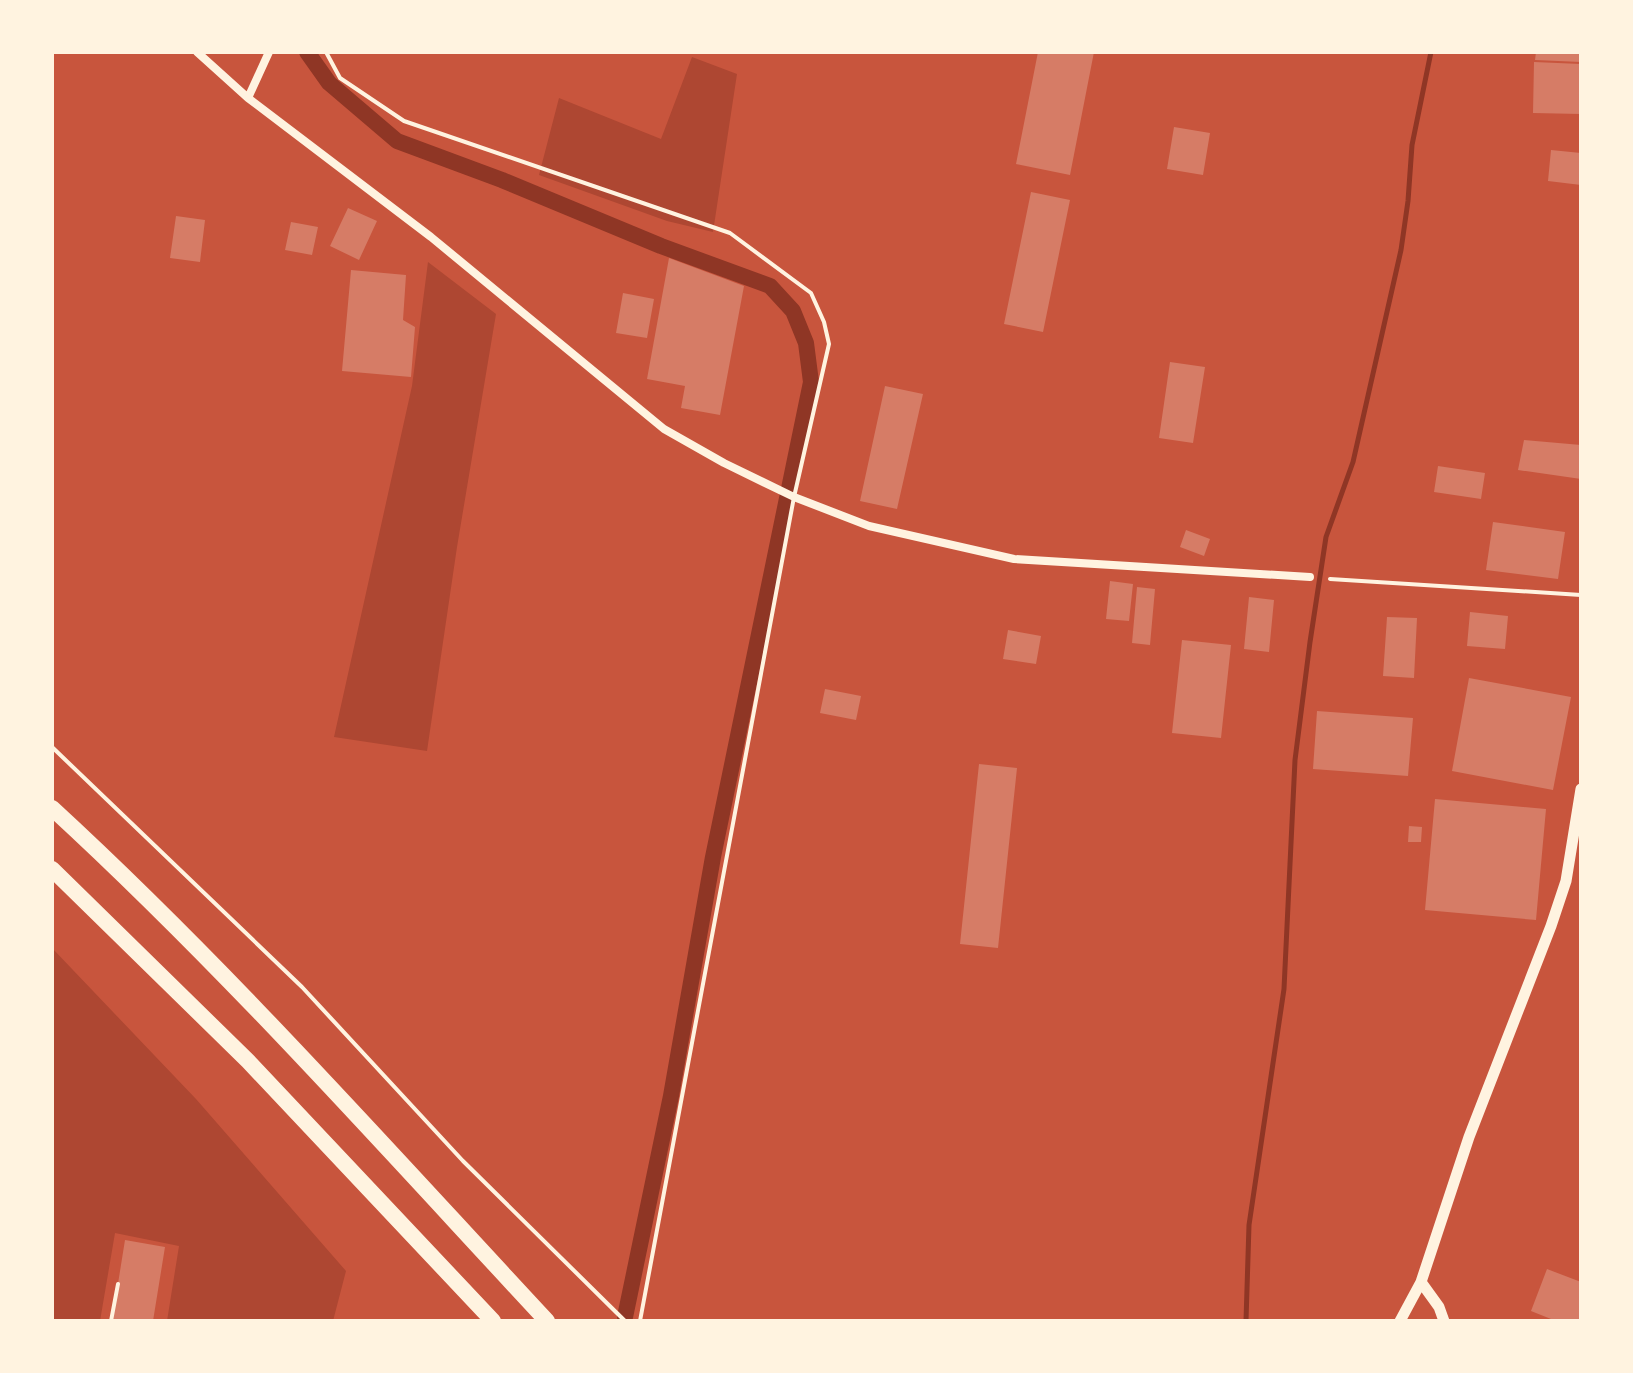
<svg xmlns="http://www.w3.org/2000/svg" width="1633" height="1373" font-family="'PT Sans',sans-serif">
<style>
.green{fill:#ae4732}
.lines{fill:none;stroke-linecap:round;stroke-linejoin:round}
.stream{stroke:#8f3625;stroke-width:5}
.canal{stroke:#8f3625;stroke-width:16}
.building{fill:#d67c66}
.service{stroke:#fff3e0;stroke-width:4}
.minor{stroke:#fff3e0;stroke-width:8}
.tertiary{stroke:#fff3e0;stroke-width:11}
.motorway{stroke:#fff3e0;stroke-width:16}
</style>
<rect width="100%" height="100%" fill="#c8553d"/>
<path class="green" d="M 692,57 L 737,74 L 713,232 L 667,221 L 539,175 L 559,98 L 661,139 Z
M 428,262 L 496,314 L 457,547 L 427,751 L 334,737 L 412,386 Z
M 52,948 L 196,1099 L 346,1271 L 333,1321 L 167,1321 L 179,1246 L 115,1233 L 100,1321 L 52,1321 Z"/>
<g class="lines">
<path class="stream" d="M 1246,1321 L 1249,1225 L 1284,989 L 1295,760 L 1310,642 L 1326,537 L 1353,462 L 1401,250 L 1408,201 L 1412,145 L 1431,52"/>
<path class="canal" d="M 307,52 L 329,83 L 397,141 L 502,180 L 661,246 L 770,286 L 793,311 L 806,343 L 811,382 L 713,857 L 671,1096 L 625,1317"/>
</g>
<path class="building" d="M 1038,52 L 1094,52 L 1070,175 L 1016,164 Z
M 1536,52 L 1581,52 L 1581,62 L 1535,60 Z
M 1534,62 L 1581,64 L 1581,114 L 1533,113 Z
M 1174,127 L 1210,133 L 1203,175 L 1167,169 Z
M 1551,150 L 1581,153 L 1581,185 L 1548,181 Z
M 1031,192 L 1070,200 L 1043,332 L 1004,324 Z
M 348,208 L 377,221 L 359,260 L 330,246 Z
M 176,216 L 205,220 L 200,262 L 170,258 Z
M 291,222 L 318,227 L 312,255 L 285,250 Z
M 669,258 L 744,286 L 720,415 L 681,408 L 685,386 L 647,379 Z
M 351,270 L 406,275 L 403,320 L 415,327 L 411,377 L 342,371 Z
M 623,293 L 654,299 L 647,338 L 616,333 Z
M 1170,362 L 1205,367 L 1193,443 L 1159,438 Z
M 885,386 L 923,394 L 897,509 L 860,501 Z
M 1524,440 L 1581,445 L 1581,479 L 1518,470 Z
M 1438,466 L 1485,473 L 1481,499 L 1434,492 Z
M 1493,522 L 1565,532 L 1558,579 L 1486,570 Z
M 1186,530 L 1210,539 L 1204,556 L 1180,547 Z
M 1110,581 L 1133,584 L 1129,621 L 1106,619 Z
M 1137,587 L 1155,589 L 1150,645 L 1132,643 Z
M 1249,597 L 1274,600 L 1269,652 L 1244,649 Z
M 1470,612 L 1508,616 L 1505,649 L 1467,646 Z
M 1387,617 L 1417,618 L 1414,678 L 1383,676 Z
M 1008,630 L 1041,636 L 1036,664 L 1003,659 Z
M 1182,640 L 1231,645 L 1221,738 L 1172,733 Z
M 1469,678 L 1571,697 L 1553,790 L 1452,771 Z
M 825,689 L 861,696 L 856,720 L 820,713 Z
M 1317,711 L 1413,718 L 1408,776 L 1313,769 Z
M 979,764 L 1017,768 L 998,948 L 960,944 Z
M 1435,799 L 1546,809 L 1536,920 L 1425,910 Z
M 1409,826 L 1422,827 L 1421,842 L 1408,842 Z
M 125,1240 L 165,1247 L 153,1321 L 112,1321 Z
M 1547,1269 L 1581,1282 L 1581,1321 L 1556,1321 L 1531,1311 Z"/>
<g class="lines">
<path class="service" d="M 326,52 L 340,78 L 404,121 L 730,233 L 811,293 L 824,322 L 829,344 L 794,497 L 640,1321
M 1330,579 L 1581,595
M 52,747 L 302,987 L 463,1161 L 625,1321
M 111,1321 L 118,1284"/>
<path class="minor" d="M 197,52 L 248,98 L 431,237 L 664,429 L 724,463 L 794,497 L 869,526 L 1014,559 L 1310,577
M 248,98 L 269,52"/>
<path class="tertiary" d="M 1421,1282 L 1439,1307 L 1444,1321
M 1400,1321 L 1421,1282 L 1469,1137 L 1551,926 L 1566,881 L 1581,789"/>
<path class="motorway" d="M 52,808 C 227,969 385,1147 547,1321
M 52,869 L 248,1061 L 493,1321"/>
</g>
<rect width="1633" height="1373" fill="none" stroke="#fff3e0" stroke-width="108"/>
</svg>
